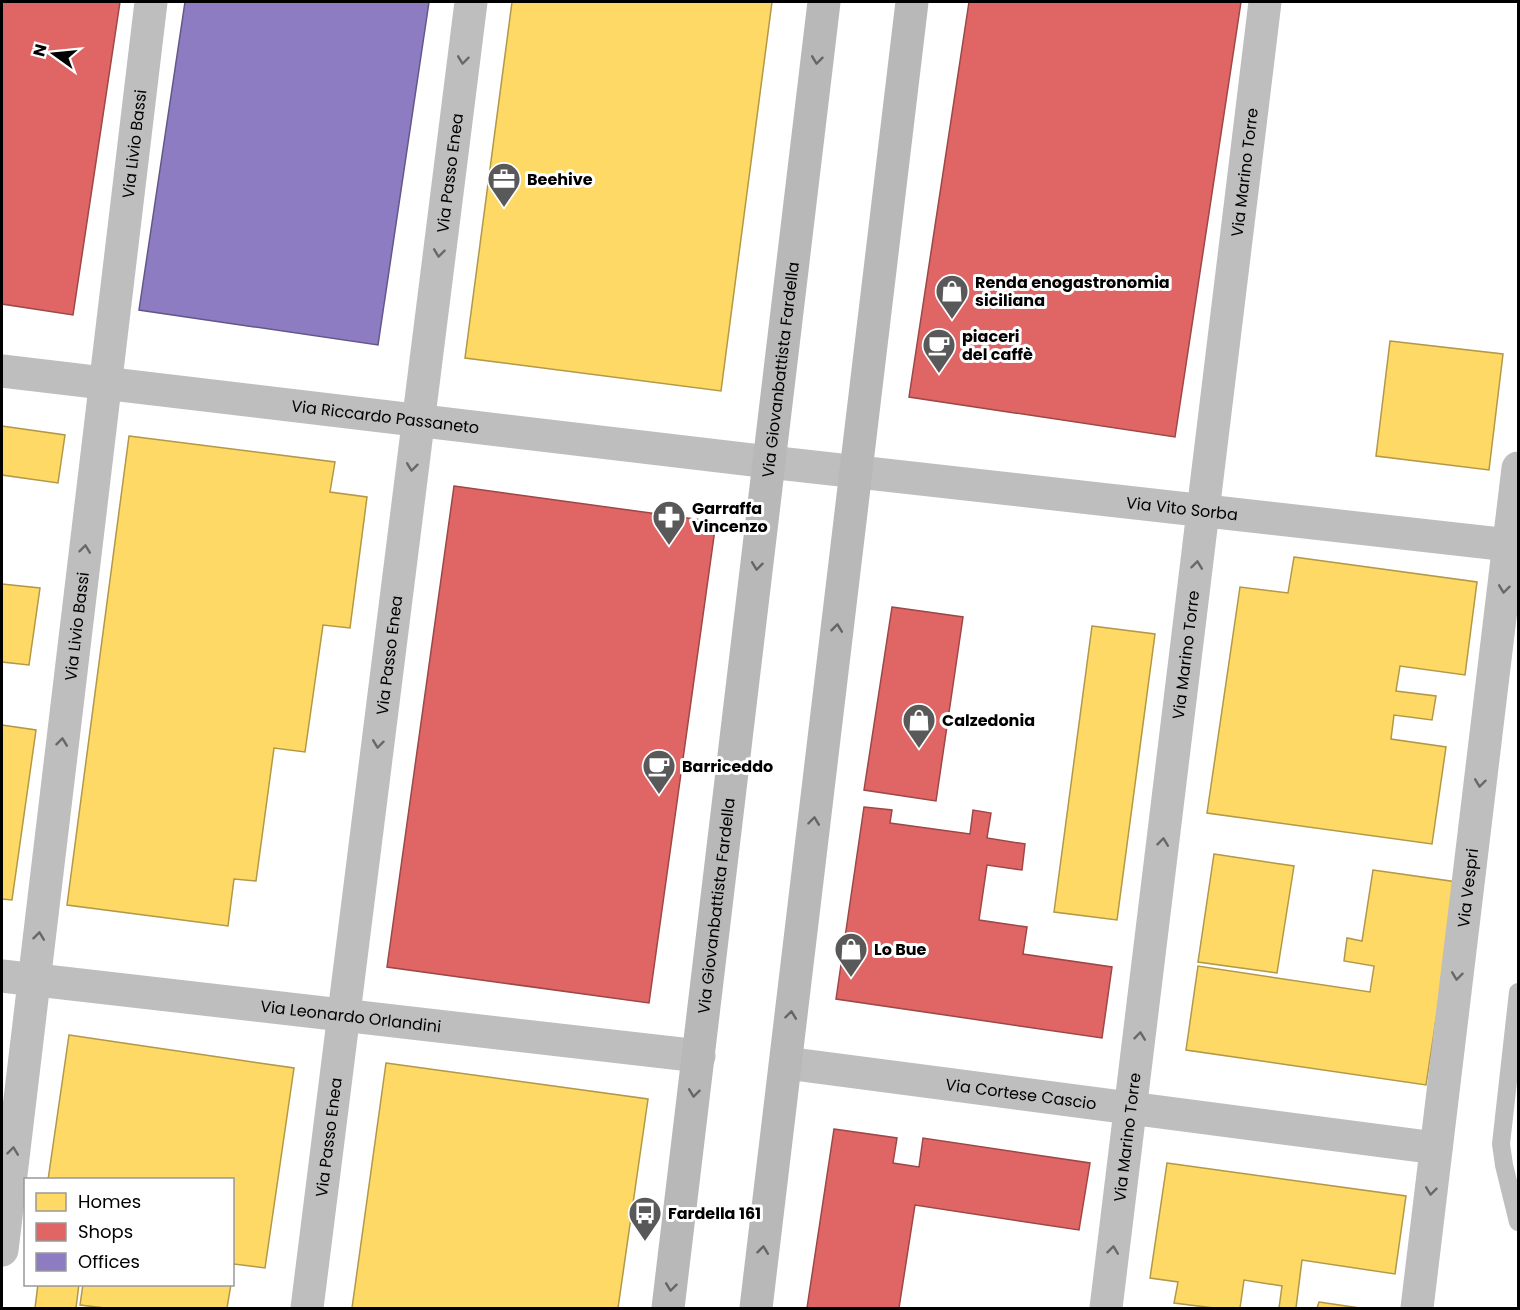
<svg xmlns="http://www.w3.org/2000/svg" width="1520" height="1310" font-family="Poppins,sans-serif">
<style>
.homes{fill:#ffd966;stroke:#b29847;stroke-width:1.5}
.shops{fill:#e06666;stroke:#9d4747;stroke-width:1.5}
.offices{fill:#8e7cc3;stroke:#635788;stroke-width:1.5}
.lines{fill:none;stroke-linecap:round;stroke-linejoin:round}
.service{stroke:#bebebe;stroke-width:18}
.minor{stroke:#bebebe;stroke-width:33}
.secondary{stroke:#b8b8b8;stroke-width:33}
.oneway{stroke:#686868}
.oneway2{stroke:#656565}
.labels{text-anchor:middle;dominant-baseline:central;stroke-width:6;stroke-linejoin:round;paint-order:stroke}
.street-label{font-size:16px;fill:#000;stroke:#fff}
.poi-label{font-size:16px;font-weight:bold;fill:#000;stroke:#fff;text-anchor:start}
</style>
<rect width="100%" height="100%" fill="#fff"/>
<path class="homes" d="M 512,2 L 772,2 L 721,391 L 465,358 Z
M 1390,341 L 1503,354 L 1489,470 L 1376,456 Z
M 2,426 L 65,435 L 58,483 L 2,475 Z
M 129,436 L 335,462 L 330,492 L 367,497 L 350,628 L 323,625 L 305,752 L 274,748 L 256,881 L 234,879 L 228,926 L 67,905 Z
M 1294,557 L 1477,582 L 1465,675 L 1400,666 L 1396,691 L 1436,696 L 1432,720 L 1394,715 L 1391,739 L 1446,747 L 1432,844 L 1207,813 L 1240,587 L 1288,593 Z
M 2,584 L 40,588 L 29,665 L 2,662 Z
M 1092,626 L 1155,634 L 1117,920 L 1054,912 Z
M 2,725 L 36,730 L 12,900 L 2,899 Z
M 1214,854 L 1294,866 L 1277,973 L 1198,962 Z
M 1373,870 L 1457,882 L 1426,1085 L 1186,1050 L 1198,966 L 1370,992 L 1374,966 L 1344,961 L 1347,938 L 1362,941 Z
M 69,1035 L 294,1068 L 265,1268 L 234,1264 L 232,1272 L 232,1180 L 48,1180 Z
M 386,1063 L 648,1099 L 618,1308 L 352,1308 Z
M 1167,1163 L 1406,1196 L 1395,1274 L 1302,1260 L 1296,1308 L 1279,1308 L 1282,1286 L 1244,1280 L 1240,1308 L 1214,1308 L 1174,1303 L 1178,1282 L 1150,1278 Z
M 38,1284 L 79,1284 L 76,1308 L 80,1308 L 35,1308 Z
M 83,1284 L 231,1284 L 227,1308 L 105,1308 L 80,1305 Z
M 1319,1302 L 1360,1308 L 1317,1308 Z"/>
<path class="shops" d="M 2,2 L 120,2 L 73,315 L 2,304 Z
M 969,2 L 1241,2 L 1175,437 L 909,397 Z
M 454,486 L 716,522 L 649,1003 L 387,967 Z
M 892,607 L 963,617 L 936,801 L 864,790 Z
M 864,807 L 892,810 L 890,823 L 970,834 L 973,810 L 991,813 L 987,838 L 1025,844 L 1022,870 L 987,865 L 979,920 L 1027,927 L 1023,954 L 1112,967 L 1102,1038 L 836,999 Z
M 834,1129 L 897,1138 L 893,1163 L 919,1167 L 923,1138 L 1090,1163 L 1079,1230 L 915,1205 L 899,1308 L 807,1308 Z"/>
<path class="offices" d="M 185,2 L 429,2 L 378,345 L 139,310 Z"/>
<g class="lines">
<path class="service" d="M 1518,992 L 1501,1144 L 1504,1165 L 1518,1222"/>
<g class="minor">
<path id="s1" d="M 2,371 L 769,462 L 1509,545"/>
<path id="s2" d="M 2,976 L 699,1056"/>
<path id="s3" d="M 786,1063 L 1436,1148"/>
<path id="s4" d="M 2,1250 L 151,2"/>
<path id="s5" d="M 307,1308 L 471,2"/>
<path id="s6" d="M 1106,1308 L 1265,2"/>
<path id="s7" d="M 1417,1308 L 1518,468"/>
</g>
<g class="secondary">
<path id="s8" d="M 668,1308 L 824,2"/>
<path d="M 756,1308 L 912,2"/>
</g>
</g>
<defs><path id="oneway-chevron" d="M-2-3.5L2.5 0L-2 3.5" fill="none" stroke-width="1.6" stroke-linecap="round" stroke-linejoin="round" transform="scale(1.5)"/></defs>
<g class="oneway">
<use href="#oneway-chevron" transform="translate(463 60) rotate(97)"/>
<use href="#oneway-chevron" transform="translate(439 253) rotate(97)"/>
<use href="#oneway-chevron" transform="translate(412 467) rotate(97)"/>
<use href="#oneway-chevron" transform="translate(85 549) rotate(-83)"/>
<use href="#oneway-chevron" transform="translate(1197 565) rotate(-83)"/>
<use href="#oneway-chevron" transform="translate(1504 589) rotate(97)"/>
<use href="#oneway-chevron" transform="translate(62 742) rotate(-83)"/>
<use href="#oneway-chevron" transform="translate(378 744) rotate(97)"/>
<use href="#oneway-chevron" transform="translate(1480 783) rotate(97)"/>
<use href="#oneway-chevron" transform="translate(1163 842) rotate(-83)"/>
<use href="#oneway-chevron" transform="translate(39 936) rotate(-83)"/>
<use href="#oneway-chevron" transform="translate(1457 976) rotate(97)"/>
<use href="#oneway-chevron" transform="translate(1140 1036) rotate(-83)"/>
<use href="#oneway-chevron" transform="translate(13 1151) rotate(-83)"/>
<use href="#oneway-chevron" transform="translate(1431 1191) rotate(97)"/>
<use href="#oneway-chevron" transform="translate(1113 1250) rotate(-83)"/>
</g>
<g class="oneway2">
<use href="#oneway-chevron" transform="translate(817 60) rotate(97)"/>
<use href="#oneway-chevron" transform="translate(757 566) rotate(97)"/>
<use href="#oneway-chevron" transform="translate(837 628) rotate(-83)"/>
<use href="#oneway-chevron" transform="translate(814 821) rotate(-83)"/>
<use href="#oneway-chevron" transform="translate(791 1015) rotate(-83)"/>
<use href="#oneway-chevron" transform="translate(694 1093) rotate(97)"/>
<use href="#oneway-chevron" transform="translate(763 1250) rotate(-83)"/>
<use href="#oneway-chevron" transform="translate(671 1287) rotate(97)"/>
</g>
<defs>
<symbol id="office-pin" viewBox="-11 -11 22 30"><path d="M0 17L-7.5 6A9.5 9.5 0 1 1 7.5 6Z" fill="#595959" stroke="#fff"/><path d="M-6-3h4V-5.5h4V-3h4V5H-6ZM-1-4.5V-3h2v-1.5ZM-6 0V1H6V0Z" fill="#fff"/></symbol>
<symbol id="shop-pin" viewBox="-11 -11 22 30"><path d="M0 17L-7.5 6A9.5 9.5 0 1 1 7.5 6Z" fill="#595959" stroke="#fff"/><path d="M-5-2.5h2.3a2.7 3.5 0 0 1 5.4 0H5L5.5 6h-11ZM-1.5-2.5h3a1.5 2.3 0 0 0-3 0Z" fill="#fff"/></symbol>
<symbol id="cafe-pin" viewBox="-11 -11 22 30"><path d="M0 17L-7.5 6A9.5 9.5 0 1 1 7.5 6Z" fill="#595959" stroke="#fff"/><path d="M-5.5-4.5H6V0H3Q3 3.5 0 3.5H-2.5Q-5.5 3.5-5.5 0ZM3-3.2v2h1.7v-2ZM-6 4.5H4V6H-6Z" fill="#fff"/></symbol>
<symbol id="pharmacy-pin" viewBox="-11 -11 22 30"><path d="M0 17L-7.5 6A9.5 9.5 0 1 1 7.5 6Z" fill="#595959" stroke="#fff"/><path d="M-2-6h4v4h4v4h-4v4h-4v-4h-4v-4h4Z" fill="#fff"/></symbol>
<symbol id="bus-pin" viewBox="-11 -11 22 30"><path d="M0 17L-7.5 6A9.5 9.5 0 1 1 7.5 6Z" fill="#595959" stroke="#fff"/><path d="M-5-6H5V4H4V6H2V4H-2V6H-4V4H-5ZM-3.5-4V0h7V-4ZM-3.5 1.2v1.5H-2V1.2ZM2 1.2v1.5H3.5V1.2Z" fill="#fff"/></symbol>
</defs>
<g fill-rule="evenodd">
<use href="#office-pin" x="485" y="160" width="38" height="52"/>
<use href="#shop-pin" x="933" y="272" width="38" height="52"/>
<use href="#cafe-pin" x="920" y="326" width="38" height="52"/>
<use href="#pharmacy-pin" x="650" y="498" width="38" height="52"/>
<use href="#shop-pin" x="900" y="701" width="38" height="52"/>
<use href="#cafe-pin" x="640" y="747" width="38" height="52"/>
<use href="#shop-pin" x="832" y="930" width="38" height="52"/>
<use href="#bus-pin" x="626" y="1194" width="38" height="52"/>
</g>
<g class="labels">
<g class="street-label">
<text stroke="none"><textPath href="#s4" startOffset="1114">Via Livio Bassi</textPath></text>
<text stroke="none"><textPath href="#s5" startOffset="1144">Via Passo Enea</textPath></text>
<text stroke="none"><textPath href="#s6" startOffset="1144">Via Marino Torre</textPath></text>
<text stroke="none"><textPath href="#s8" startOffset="945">Via Giovanbattista Fardella</textPath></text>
<text stroke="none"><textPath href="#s1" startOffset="386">Via Riccardo Passaneto</textPath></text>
<text stroke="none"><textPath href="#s1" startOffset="1188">Via Vito Sorba</textPath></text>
<text stroke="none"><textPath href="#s4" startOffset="628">Via Livio Bassi</textPath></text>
<text stroke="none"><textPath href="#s5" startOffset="658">Via Passo Enea</textPath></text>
<text stroke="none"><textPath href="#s6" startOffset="658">Via Marino Torre</textPath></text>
<text stroke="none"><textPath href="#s7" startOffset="423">Via Vespri</textPath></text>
<text stroke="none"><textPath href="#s8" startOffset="405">Via Giovanbattista Fardella</textPath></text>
<text stroke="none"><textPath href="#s2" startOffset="351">Via Leonardo Orlandini</textPath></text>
<text stroke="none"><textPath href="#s3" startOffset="237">Via Cortese Cascio</textPath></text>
<text stroke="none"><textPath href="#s5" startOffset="172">Via Passo Enea</textPath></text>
<text stroke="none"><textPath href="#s6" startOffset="172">Via Marino Torre</textPath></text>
</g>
<g class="poi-label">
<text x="527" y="179">Beehive</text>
<text x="975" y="282">Renda enogastronomia<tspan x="975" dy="18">siciliana</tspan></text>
<text x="962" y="336">piaceri<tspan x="962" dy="18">del caffè</tspan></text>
<text x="692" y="508">Garraffa<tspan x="692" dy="18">Vincenzo</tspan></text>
<text x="942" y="720">Calzedonia</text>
<text x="682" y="766">Barriceddo</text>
<text x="874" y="949">Lo Bue</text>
<text x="668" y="1213">Fardella 161</text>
</g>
</g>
<rect width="1520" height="1310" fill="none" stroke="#000000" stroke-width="6"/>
<rect x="24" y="1178" width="210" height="108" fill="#ffffff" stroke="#999999" stroke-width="1.5"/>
<rect x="36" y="1193" width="30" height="18" fill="#ffd966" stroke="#999999" stroke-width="1.5"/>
<text x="78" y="1208" font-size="18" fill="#000000">Homes</text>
<rect x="36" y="1223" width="30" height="18" fill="#e06666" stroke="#999999" stroke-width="1.5"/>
<text x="78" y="1238" font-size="18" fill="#000000">Shops</text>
<rect x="36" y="1253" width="30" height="18" fill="#8e7cc3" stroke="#999999" stroke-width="1.5"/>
<text x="78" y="1268" font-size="18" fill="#000000">Offices</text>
<g transform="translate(54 54) rotate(285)" stroke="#ffffff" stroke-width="4.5" paint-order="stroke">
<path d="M0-4.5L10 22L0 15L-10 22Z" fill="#000000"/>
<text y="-9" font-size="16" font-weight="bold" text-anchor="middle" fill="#000000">N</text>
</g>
</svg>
